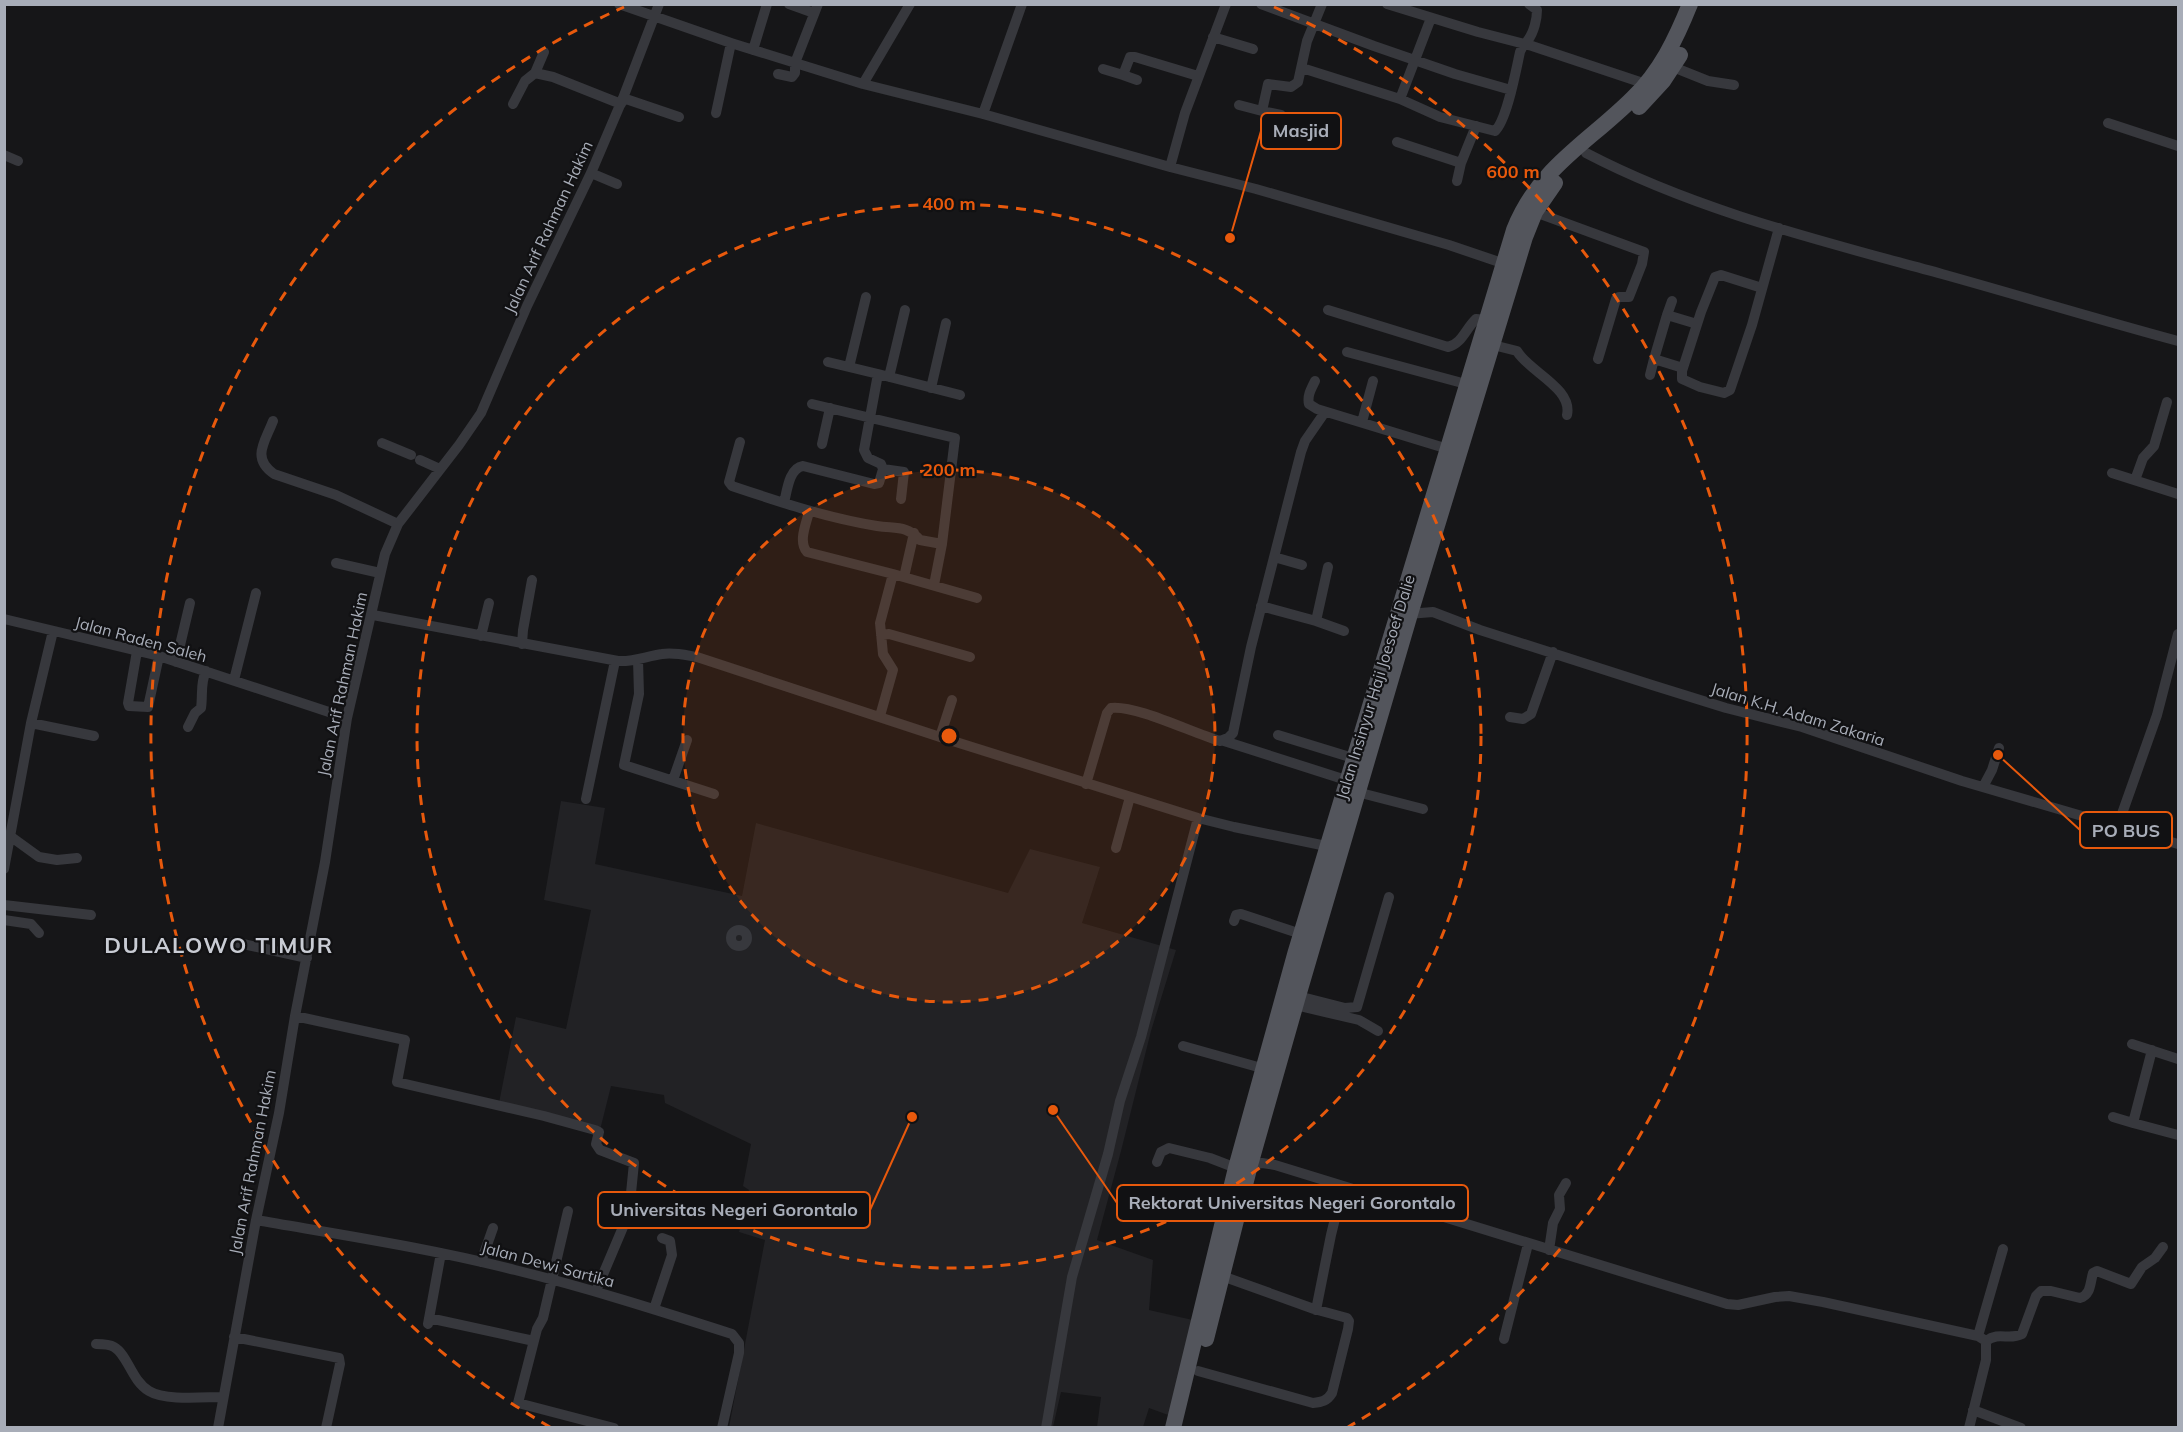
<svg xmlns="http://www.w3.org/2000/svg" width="2183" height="1432" font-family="Mulish,sans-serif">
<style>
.built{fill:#222225}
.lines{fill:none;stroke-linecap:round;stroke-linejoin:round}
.street{stroke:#37383d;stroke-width:10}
.primary{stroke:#53555c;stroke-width:16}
.ring{fill:none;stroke:#e8590c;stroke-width:3;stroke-dasharray:10 8}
.labels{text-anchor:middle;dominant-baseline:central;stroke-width:4.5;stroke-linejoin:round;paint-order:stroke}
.street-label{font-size:16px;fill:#a8adb8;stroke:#111113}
.district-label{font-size:22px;font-weight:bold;letter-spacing:1.5px;fill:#c9ccd4;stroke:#111113}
.centre{fill:#e8590c;stroke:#111113;stroke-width:3}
.ring-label{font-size:18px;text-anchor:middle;font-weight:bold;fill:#e8590c;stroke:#111113;stroke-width:4.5;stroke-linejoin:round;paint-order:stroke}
.leader{fill:none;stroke:#e8590c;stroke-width:2}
.callout-dot{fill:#e8590c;stroke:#111113;stroke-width:2}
.callout{fill:#111113;stroke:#e8590c;stroke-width:2}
.callout-label{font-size:18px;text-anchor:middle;font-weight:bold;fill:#a8adb8}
</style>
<rect width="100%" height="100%" fill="#161618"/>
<path class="built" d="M 561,801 L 605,808 L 595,864 L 742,896 L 756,823 L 1008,893 L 1030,849 L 1100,867 L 1082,923 L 1176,950 L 1151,1031 L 1121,1151 L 1097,1240 L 1153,1260 L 1149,1310 L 1197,1321 L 1171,1416 L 1149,1408 L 1143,1427 L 1097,1427 L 1101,1397 L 1061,1392 L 1053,1427 L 729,1427 L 765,1240 L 739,1232 L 749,1190 L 743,1186 L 751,1144 L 665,1103 L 664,1095 L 611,1086 L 600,1130 L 499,1103 L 516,1017 L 566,1029 L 591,910 L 544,900 Z"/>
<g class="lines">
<path class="street" d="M 619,4 L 731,43 L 863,84 L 983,114 L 1170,167 L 1256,189 L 1449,245 L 1508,265
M 789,4 L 814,13
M 1261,4 L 1374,46 L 1455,74 L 1511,90
M 1387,4 L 1478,32 L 1532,46 L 1646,84
M 1213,37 L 1253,49
M 753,50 L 767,4
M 1673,67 L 1708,81 L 1734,85
M 1302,68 L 1400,99 L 1440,117 L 1495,131 C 1507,120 1516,70 1520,52 C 1522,46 1525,44 1528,40 C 1534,32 1537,19 1537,10 L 1529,4
M 1103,69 L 1123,75 L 1130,57 L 1135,57 L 1198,76
M 535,73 L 544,52
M 778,74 L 792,77 L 795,73 L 795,63 L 818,4
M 1123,75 L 1137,80
M 863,84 L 910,4
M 623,98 L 679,117
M 1400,99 L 1431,18
M 513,104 L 525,81 L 535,73 L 553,77 L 621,104
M 1239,105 L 1262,111 L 1268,84 L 1291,87 L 1298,82 L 1307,41 L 1322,4
M 1262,111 L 1281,115
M 716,113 L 731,43
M 983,114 L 1022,4
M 2108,123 L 2178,146
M 1397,142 L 1461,163
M 1586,153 C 1697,211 1822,241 1942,274 C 2021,296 2100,320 2178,341
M 4,155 L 18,161
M 1170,167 L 1185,113 L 1226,4
M 591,173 L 617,184
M 1457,181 L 1461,163 L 1476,126
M 1535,212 L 1644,252 L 1642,264 L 1629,297 L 1619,297 L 1616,299 L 1598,359
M 1762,288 L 1721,275 L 1715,277 L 1701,312 L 1682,371 L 1682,379 L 1700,387 L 1724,393 L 1730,390 L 1752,325 L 1779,228
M 866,297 L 849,367 L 878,374 L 864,450 L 868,458 L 881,464 L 883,469 L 904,472 L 901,499
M 1328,310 L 1448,347 C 1462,344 1466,328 1476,319 L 1487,320
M 1667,315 L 1672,301
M 1493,345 L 1517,351 C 1528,371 1573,388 1567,415
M 1347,352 L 1466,384
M 828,362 L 849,367
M 1683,368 L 1654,359 L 1667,315 L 1697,324
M 878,374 L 960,395
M 1650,375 L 1654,359
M 889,377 L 905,310
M 1315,381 C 1311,389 1307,396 1309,404 L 1317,409 L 1448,449
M 931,388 L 946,323
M 812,404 L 955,438 L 942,544 L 934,585
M 273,421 C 265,442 251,458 274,474 L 336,495 L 398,524
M 1362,422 L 1373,381
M 740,442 L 729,482 L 732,486 C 780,502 827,518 877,526 C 896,529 906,525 920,540 L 942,544
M 382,443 L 411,455
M 822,444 L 830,408
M 420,460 L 440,469
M 2112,473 L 2178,494
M 2135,480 L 2143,458 L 2154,446 L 2167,402
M 784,503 C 787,491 789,468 803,466 L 874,484 L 879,483 L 883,469
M 809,512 C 806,524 798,542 807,552 L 893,574
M 1274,557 L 1302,565
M 336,563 L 380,573
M 904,577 L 914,533
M 1261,606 L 1316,621 L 1328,567
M 1408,614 L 1433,612 L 1480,630 L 1652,685 L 1726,708 L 1802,727 L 1962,781 L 2178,844
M 373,615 L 618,661 C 634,662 647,656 662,654 C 674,652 685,655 697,657 L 940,737 L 1198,818 L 1234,827 L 1331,847
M 4,619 L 159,656 L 347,718
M 1316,621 L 1344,631
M 881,635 L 889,634 L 970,657
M 481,636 L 489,603
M 522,644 L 523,630 L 532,580
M 137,651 L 128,703 L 129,706 L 148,707 L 159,656
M 638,660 L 639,694 L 624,765 L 714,794
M 176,662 L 190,603
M 234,680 L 256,593
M 880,716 L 893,670 L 883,654 L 880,623 L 893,574 L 977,598
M 1510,717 L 1523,719 L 1531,714 L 1553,652
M 31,723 L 94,736
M 188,727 L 195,713 L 201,708 C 203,695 200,683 206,671
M 1278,735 L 1353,758
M 940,737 L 952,700
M 1224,741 L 1346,780
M 673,780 L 687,740
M 1086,784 L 1107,713 L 1111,708 C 1137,705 1192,733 1220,741 L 1228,738 L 1233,733 L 1251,647 L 1301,452 L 1305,441 L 1325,412
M 1983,787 L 1992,770 L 1999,748
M 1357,792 L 1423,809
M 586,799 L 615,661
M 2118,825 L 2157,715 L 2178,634
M 10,836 L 39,857 L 57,860 L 77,858
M 1116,848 L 1130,797
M 4,869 L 31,723 L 53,631
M 4,905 L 91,915
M 4,920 L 31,924 L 39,933
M 1234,921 L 1236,915 L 1241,914 L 1301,934
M731 938a8 8 0 1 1 16 0a8 8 0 1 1-16 0Z
M 234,942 L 307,958
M 1298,996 L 1345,1008 L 1357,1007 L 1389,897
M 1295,1005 L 1359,1020 L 1378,1031
M 295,1016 L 405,1040 L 397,1082 L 544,1116 L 595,1130 L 599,1132 L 596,1144 L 600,1150 L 634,1163 L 629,1213 L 596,1291
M 2132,1044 L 2178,1059
M 1183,1046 L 1265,1069
M 2152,1050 L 2133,1123 L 2178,1135
M 2113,1117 L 2133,1123
M 1157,1162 L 1161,1152 L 1169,1148 L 1210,1158 L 1236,1168 L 1262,1163 L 1275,1165 L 1727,1304 L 1738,1305 L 1775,1297 L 1789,1296 L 1823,1302 L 1978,1336 L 1986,1341 L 1986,1360 L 1969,1428
M 568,1211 L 543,1318 L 537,1329 L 518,1403 L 614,1428
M 256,1220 C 342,1235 429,1248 515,1270 C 588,1288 660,1311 732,1334 L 739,1343 L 739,1353 L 722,1428
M 1549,1250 L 1553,1223 L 1560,1209 L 1559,1195 L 1566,1183
M 481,1262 L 493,1228
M 654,1309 L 672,1255 L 670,1241 L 662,1238
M 1316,1310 L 1331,1235 L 1343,1186
M 429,1318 L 534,1341
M 428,1324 L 441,1253
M 1978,1336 L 2003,1249
M 234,1337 L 339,1358 L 340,1364 L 326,1428
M 1504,1339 L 1528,1244
M 1986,1341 C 2000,1331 2008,1341 2022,1334 L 2036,1296 L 2041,1291 L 2051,1291 L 2080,1298 C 2091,1295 2090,1283 2093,1273 L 2097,1271 L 2131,1284 L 2142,1267 L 2155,1258 L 2163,1247
M 96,1344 C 102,1344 109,1344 114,1347 C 128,1355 131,1380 149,1391 C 165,1401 204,1397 223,1397
M 1198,1371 L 1313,1403 C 1322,1402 1327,1401 1332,1393 L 1348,1329 L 1349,1321 L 1347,1318 L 1314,1309 L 1222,1276
M 1973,1410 L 2021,1428
M 218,1428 L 256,1220 L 279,1113 L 295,1016 L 325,862 L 347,718 L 385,554 L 398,524 L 459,445 L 481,413 L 527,306 L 591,173 L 623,98 L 659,4
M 1046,1428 L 1072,1277 L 1108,1154 L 1120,1101 L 1141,1037 L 1198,818"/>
<path class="primary" d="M 1639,107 L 1663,81 L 1680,55
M 1206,1339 L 1250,1165 L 1298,996 L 1410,614 L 1525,237 L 1535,212 L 1555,183
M 1173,1428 L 1236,1168 L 1296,951 L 1514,230 C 1539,167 1588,143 1633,98 C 1660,72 1676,39 1690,4"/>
</g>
<circle cx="949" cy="736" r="266" fill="#e8590c" fill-opacity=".12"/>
<g class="ring">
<circle cx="949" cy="736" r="266"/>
<circle cx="949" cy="736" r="532"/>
<path d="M550 1427A798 798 0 0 1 624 7M1274 7A798 798 0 0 1 1348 1427"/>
</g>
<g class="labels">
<g class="street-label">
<text transform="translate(548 227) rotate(-65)">Jalan Arif Rahman Hakim</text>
<text transform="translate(141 639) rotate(15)">Jalan Raden Saleh</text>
<text transform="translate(342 684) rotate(-78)">Jalan Arif Rahman Hakim</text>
<text transform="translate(1375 687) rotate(-73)">Jalan Insinyur Haji Joesoef Dalie</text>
<text transform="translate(1798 714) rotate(17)">Jalan K.H. Adam Zakaria</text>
<text transform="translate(252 1162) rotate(-79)">Jalan Arif Rahman Hakim</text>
<text transform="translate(548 1264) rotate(15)">Jalan Dewi Sartika</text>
</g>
<g class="district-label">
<text x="219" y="945">DULALOWO TIMUR</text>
</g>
</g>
<circle cx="949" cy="736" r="9" class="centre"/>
<g class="ring-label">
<text x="1513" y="178">600 m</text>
<text x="949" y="210">400 m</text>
<text x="949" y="476">200 m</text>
</g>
<path class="leader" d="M1230 238L1261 131M1998 755L2080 830M1053 1110L1117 1203M912 1117L870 1210"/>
<g class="callout-dot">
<circle cx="1230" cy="238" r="6"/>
<circle cx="1998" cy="755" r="6"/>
<circle cx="1053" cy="1110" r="6"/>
<circle cx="912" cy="1117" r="6"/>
</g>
<g class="callout">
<rect x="1261" y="113" width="80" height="36" rx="6"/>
<rect x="2080" y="812" width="92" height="36" rx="6"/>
<rect x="1117" y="1185" width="351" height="36" rx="6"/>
<rect x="598" y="1192" width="272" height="36" rx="6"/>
</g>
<g class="callout-label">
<text x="1301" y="137">Masjid</text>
<text x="2126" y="837">PO BUS</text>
<text x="1292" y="1209">Rektorat Universitas Negeri Gorontalo</text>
<text x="734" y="1216">Universitas Negeri Gorontalo</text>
</g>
<rect width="2183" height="1432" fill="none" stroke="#a8adb8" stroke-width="12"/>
</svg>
